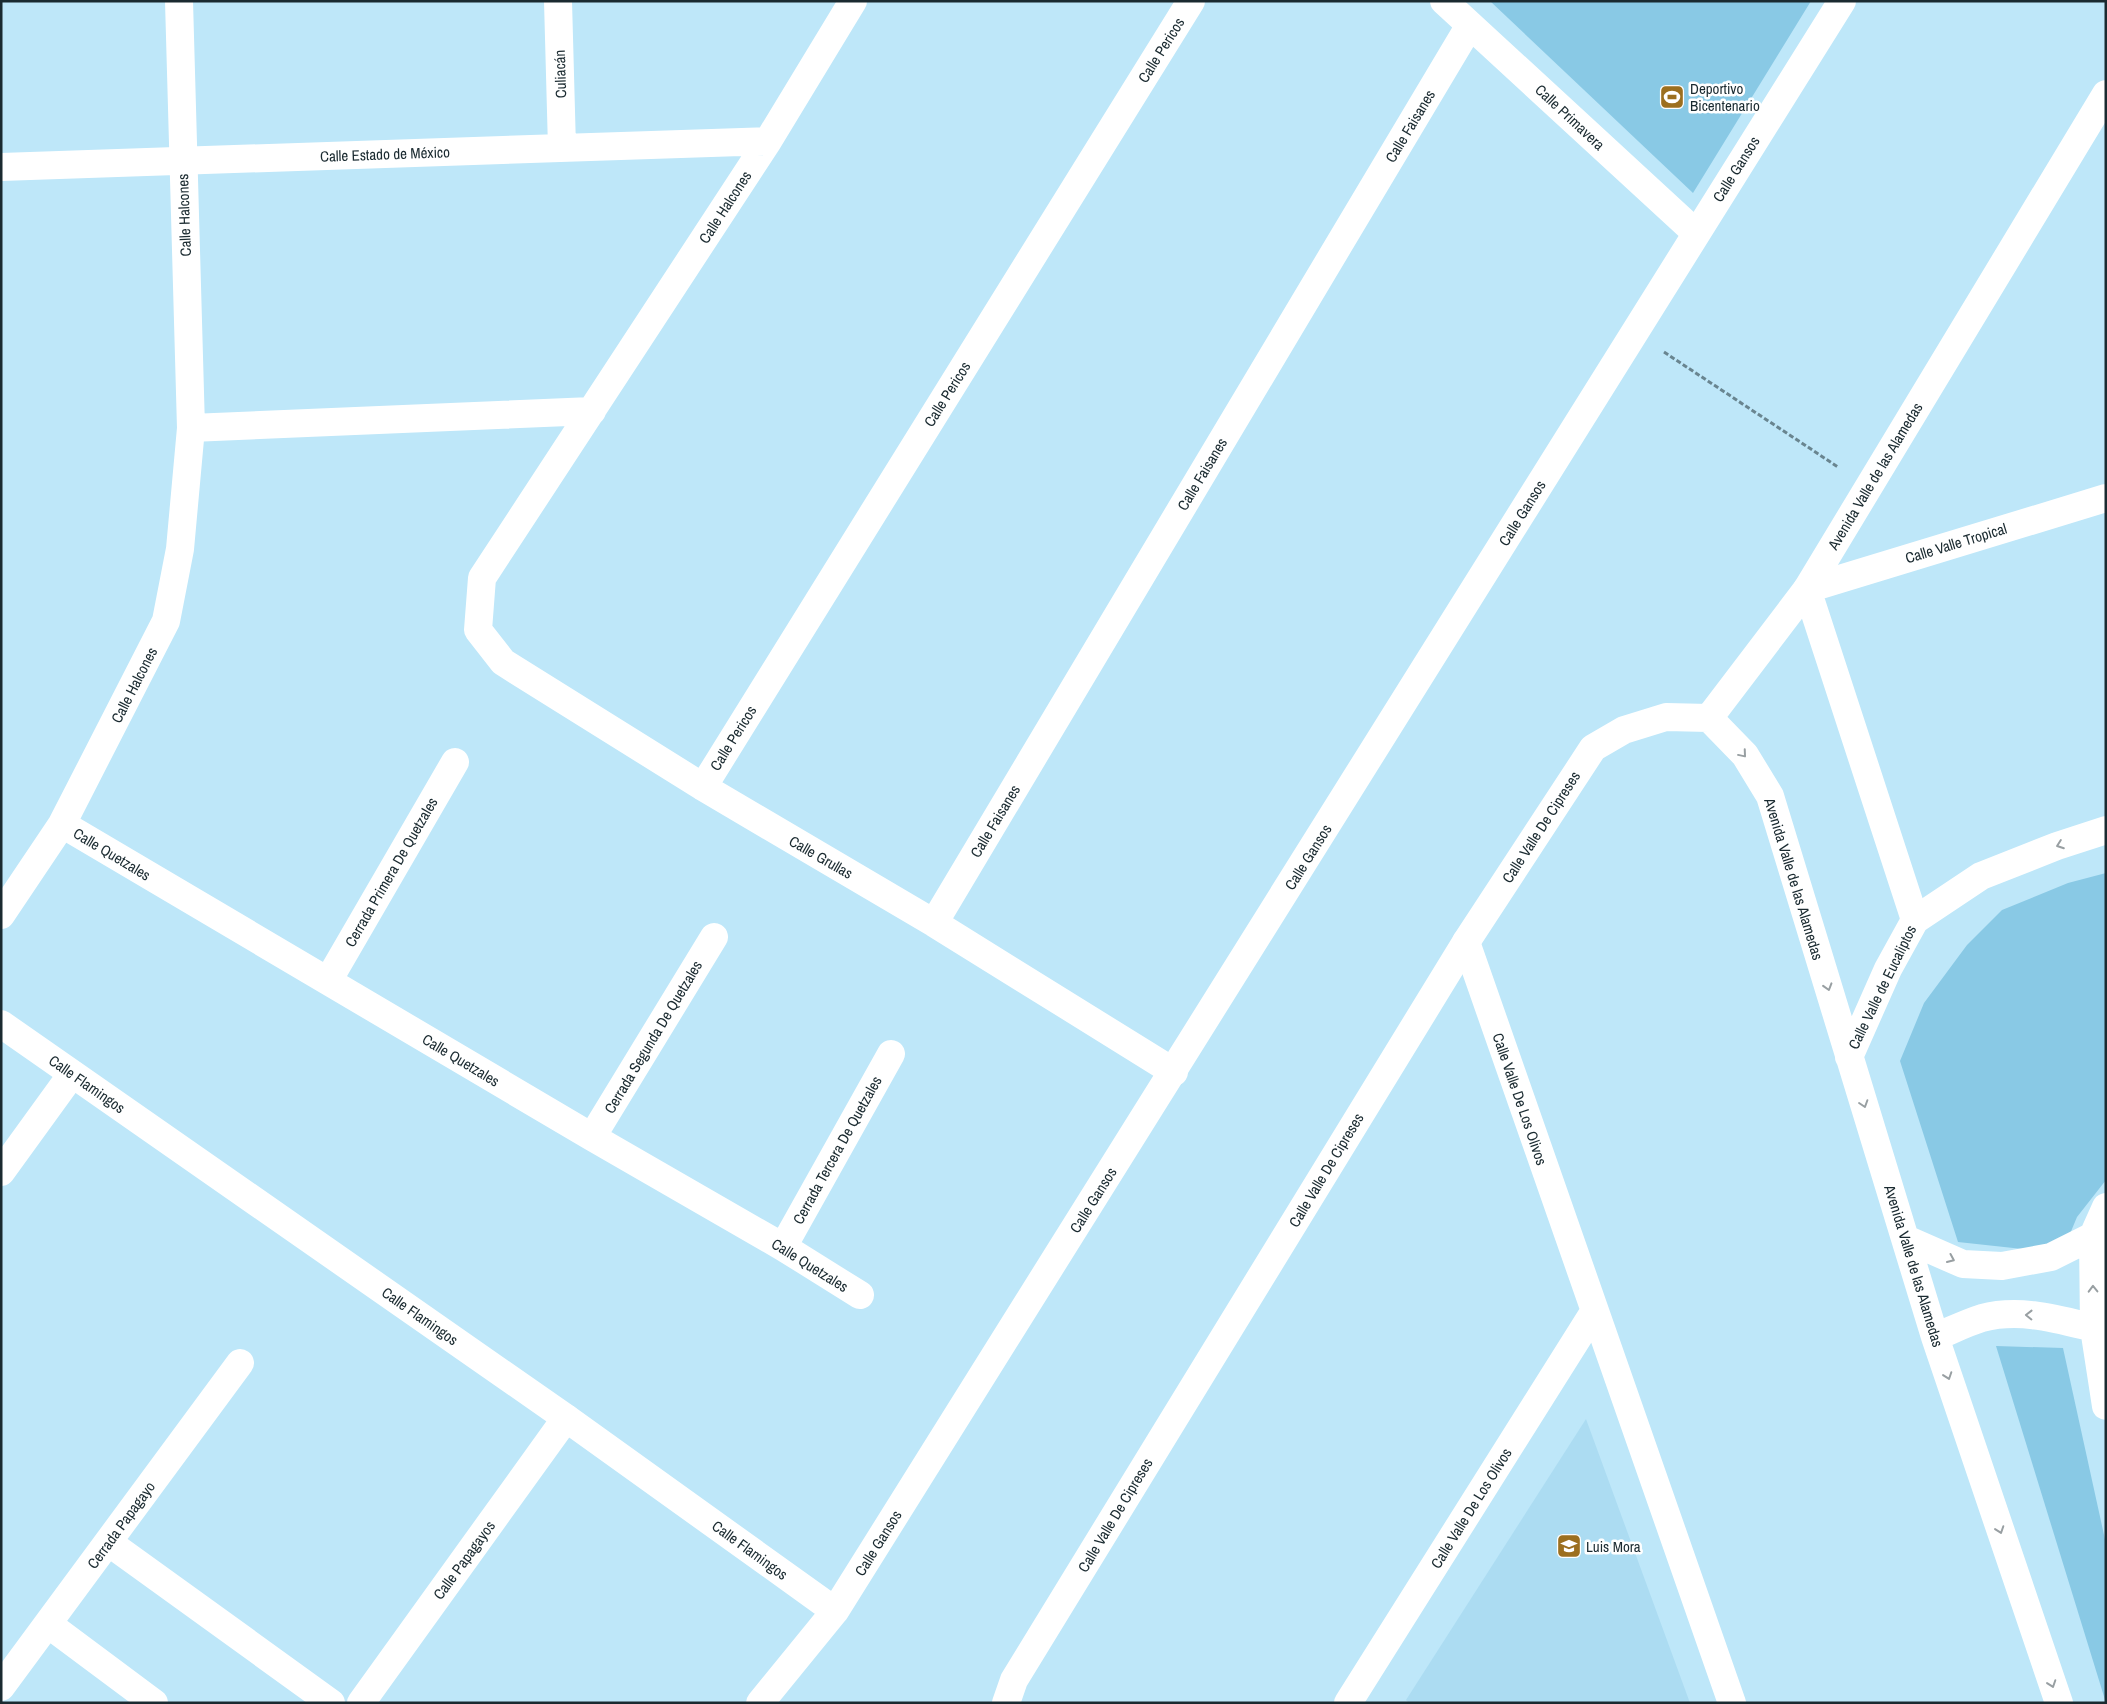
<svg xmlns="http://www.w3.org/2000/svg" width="2107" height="1704" font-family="'Archivo Narrow',sans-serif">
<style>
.built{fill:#acdcf2}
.green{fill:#89c9e5}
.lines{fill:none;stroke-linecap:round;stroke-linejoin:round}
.path{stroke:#698590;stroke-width:3;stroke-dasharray:5 2.5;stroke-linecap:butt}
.minor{stroke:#fff;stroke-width:28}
.tertiary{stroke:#fff;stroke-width:28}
.oneway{stroke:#989fa2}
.labels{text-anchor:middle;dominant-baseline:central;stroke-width:5;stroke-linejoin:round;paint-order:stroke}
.street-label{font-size:15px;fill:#1a2a30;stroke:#fff}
.poi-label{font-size:15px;fill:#1a2a30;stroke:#fff;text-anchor:start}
</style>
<rect width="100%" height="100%" fill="#bee7f9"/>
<path class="built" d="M 1586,1419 L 1690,1703 L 1409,1703 L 1406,1700 Z"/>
<path class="green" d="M 1490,1 L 1811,1 L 1693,193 Z
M 2106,873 L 2106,1180 L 2077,1217 L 2067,1241 L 2058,1253 L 1958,1242 L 1900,1061 L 1924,1003 L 1967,945 L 2002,910 L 2068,883 Z
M 1996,1346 L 2063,1348 L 2106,1544 L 2106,1703 Z"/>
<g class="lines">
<path class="path" d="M 1664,352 L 1838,467"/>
<path class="minor" d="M 558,1 L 562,148
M 853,1 L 768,141 L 482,578 L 478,630 L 503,662 L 703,787 L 934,923 L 1174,1072
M 1444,1 L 1696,233
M 1,167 L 768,141
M 191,428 L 592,411
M 703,787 L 1191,1
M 62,824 L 592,1137 L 783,1247 L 860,1295
M 1,915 L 62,824 L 166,621 L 180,549 L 191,428 L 179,1
M 1915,920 L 1807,589 L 2106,498
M 934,923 L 1470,25
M 1466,942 L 1732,1703
M 328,981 L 455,762
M 592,1137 L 714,937
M 1,1172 L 72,1074
M 783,1247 L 891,1054
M 108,1542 L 331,1703
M 48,1624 L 154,1703
M 1,1687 L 240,1363
M 361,1703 L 566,1418
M 1348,1703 L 1594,1312"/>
<path class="tertiary" d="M 1709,718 L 1745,755 L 1770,796 L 1935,1337 L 2059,1703
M 1709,718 L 1807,589 L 2106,94
M 1,1024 L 566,1418 L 835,1611
M 1849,1057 L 1888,969 L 1915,920 L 1981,876 L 2057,846 L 2106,830
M 2106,1207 L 2093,1236 L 2094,1328 L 2106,1406
M 1906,1239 L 1963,1264 L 2002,1266 L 2051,1257 L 2093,1236
M 1935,1337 C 1950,1331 1966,1323 1982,1318 C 2020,1308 2057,1319 2094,1328
M 760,1703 L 835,1611 L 1842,1
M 1006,1703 L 1014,1680 L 1466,942 L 1593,748 L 1624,730 L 1666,717 L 1709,718"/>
</g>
<defs><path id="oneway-chevron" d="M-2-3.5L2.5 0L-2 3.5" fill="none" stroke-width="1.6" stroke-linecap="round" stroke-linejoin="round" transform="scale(1.25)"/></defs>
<g class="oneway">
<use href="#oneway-chevron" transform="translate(1743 754) rotate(50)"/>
<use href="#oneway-chevron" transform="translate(2060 845) rotate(160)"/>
<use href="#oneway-chevron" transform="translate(1828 987) rotate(73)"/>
<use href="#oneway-chevron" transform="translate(1864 1104) rotate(72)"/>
<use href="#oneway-chevron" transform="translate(1951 1259) rotate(24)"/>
<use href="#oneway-chevron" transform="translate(2093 1289) rotate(-91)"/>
<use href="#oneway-chevron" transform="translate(2029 1315) rotate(-179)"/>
<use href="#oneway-chevron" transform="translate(1948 1376) rotate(71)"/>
<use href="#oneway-chevron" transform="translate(2000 1530) rotate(71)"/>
<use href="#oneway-chevron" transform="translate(2052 1684) rotate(71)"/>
</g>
<defs>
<symbol id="stadium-square" viewBox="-11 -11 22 22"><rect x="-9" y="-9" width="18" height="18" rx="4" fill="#9c6f1f" stroke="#fff"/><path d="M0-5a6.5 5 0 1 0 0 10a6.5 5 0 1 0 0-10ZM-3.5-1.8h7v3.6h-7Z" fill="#fff"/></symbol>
<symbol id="school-square" viewBox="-11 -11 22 22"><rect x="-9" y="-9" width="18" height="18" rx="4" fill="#9c6f1f" stroke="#fff"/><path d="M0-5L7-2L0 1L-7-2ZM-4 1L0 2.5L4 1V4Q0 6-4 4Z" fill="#fff"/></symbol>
</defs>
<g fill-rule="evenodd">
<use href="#stadium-square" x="1658" y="83" width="28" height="28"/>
<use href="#school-square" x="1555" y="1532" width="28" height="28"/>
</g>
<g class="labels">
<g class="street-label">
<text transform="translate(1161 50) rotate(-58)">Calle Pericos</text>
<text transform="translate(560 74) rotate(-92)">Culiacán</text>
<text transform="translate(1570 117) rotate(43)">Calle Primavera</text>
<text transform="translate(1410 126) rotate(-59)">Calle Faisanes</text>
<text transform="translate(385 154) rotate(-2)">Calle Estado de México</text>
<text transform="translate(1736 169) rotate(-58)">Calle Gansos</text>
<text transform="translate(725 207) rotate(-57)">Calle Halcones</text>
<text transform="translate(184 215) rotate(-92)">Calle Halcones</text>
<text transform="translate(947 394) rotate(-58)">Calle Pericos</text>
<text transform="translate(1202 474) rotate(-59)">Calle Faisanes</text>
<text transform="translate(1875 476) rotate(-59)">Avenida Valle de las Alamedas</text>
<text transform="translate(1522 513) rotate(-58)">Calle Gansos</text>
<text transform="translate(1956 543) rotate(-17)">Calle Valle Tropical</text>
<text transform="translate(134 685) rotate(-63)">Calle Halcones</text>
<text transform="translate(733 738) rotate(-58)">Calle Pericos</text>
<text transform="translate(995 821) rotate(-59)">Calle Faisanes</text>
<text transform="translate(1541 827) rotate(-57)">Calle Valle De Cipreses</text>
<text transform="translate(112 854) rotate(31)">Calle Quetzales</text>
<text transform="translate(821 857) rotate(30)">Calle Grullas</text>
<text transform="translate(1308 857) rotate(-58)">Calle Gansos</text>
<text transform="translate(391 872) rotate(-60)">Cerrada Primera De Quetzales</text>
<text transform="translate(1794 879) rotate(73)">Avenida Valle de las Alamedas</text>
<text transform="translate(1882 987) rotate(-64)">Calle Valle de Eucaliptos</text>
<text transform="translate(653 1037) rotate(-59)">Cerrada Segunda De Quetzales</text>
<text transform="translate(461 1060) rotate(31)">Calle Quetzales</text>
<text transform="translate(87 1084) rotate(35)">Calle Flamingos</text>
<text transform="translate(1520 1099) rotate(71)">Calle Valle De Los Olivos</text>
<text transform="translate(837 1150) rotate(-61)">Cerrada Tercera De Quetzales</text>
<text transform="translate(1326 1170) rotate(-59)">Calle Valle De Cipreses</text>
<text transform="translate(1093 1200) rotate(-58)">Calle Gansos</text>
<text transform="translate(810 1265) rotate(32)">Calle Quetzales</text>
<text transform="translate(1914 1266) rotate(73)">Avenida Valle de las Alamedas</text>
<text transform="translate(420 1316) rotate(35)">Calle Flamingos</text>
<text transform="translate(1471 1508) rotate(-58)">Calle Valle De Los Olivos</text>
<text transform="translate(1115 1515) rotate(-59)">Calle Valle De Cipreses</text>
<text transform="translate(121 1525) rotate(-54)">Cerrada Papagayo</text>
<text transform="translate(878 1543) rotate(-58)">Calle Gansos</text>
<text transform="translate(750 1550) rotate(36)">Calle Flamingos</text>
<text transform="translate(464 1560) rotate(-54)">Calle Papagayos</text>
</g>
<g class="poi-label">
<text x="1690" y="88">Deportivo<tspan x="1690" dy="17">Bicentenario</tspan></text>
<text x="1586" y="1546">Luis Mora</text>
</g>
</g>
<rect width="2107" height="1704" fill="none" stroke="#1a2a30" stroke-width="5"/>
</svg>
